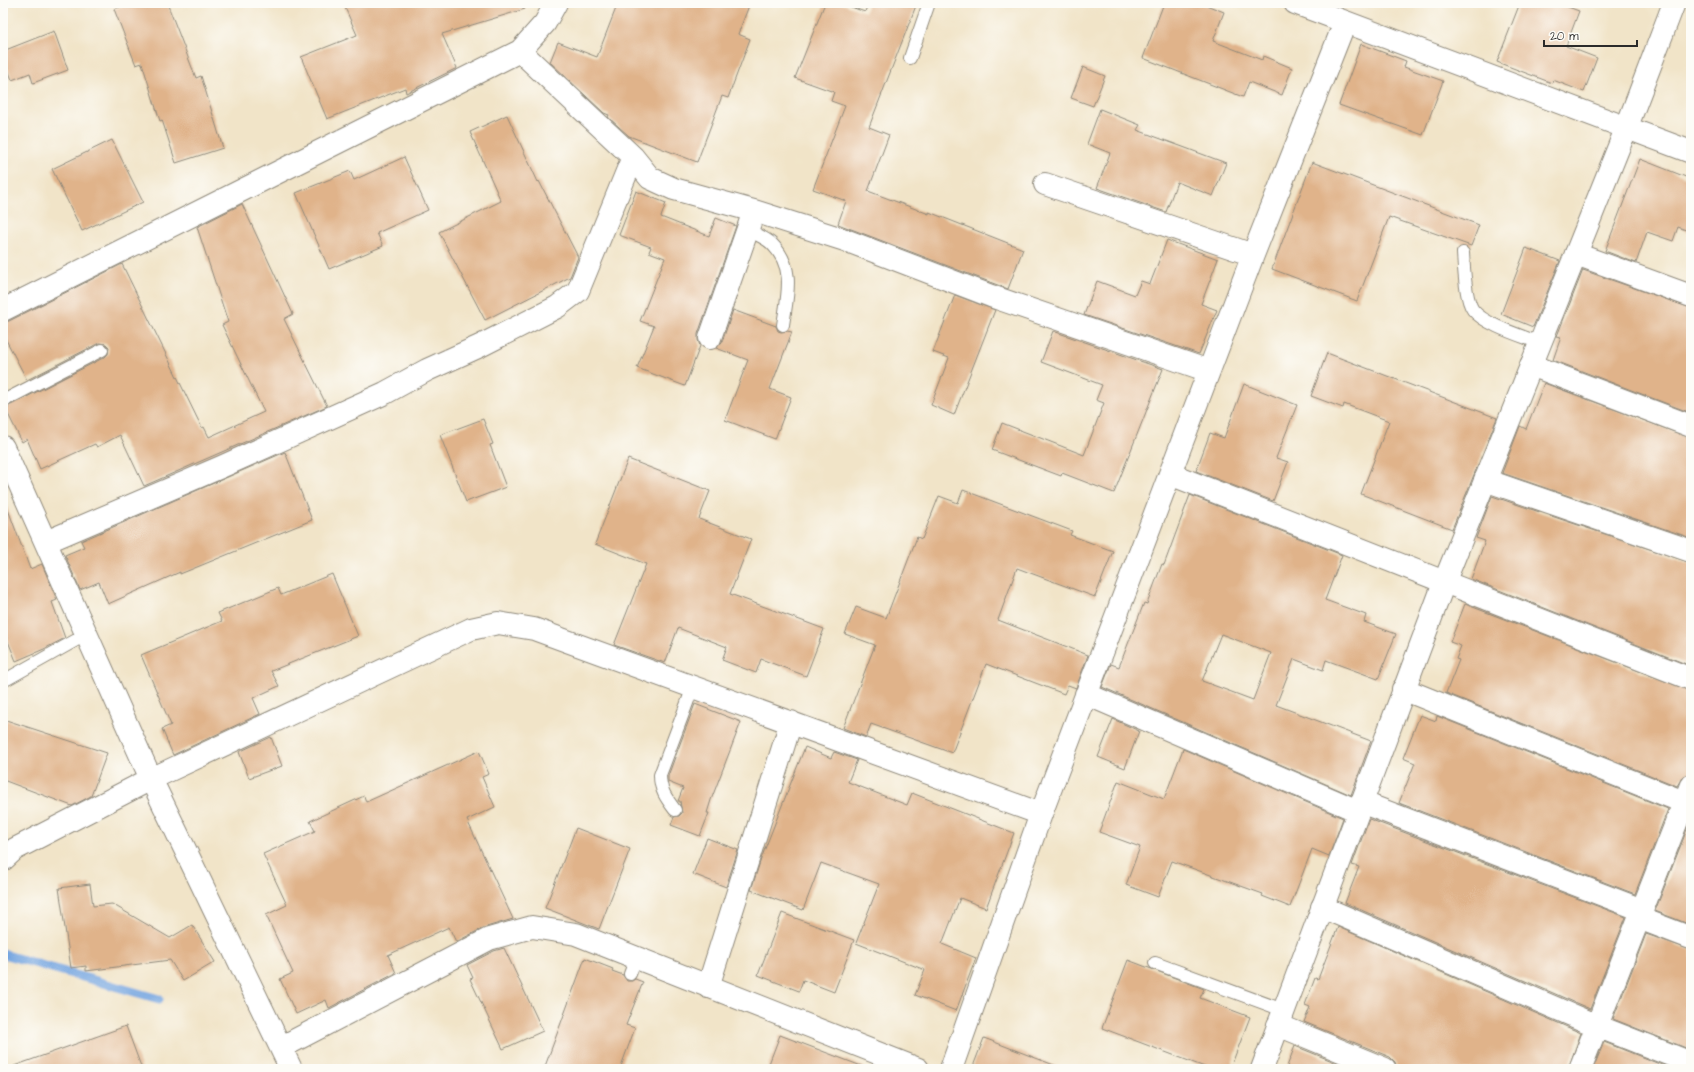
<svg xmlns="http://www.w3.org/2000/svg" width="1694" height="1072" font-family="'Architects Daughter',sans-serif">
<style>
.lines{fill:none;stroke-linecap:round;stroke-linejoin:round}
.stream{stroke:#76a6e0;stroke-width:9}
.building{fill:#e0b38a;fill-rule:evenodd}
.lane-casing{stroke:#8e887a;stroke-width:14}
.street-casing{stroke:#8e887a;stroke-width:24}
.secondary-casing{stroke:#8e887a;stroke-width:24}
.lane{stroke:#fff;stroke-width:12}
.street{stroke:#fff;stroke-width:22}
.secondary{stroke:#fff;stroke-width:22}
</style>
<rect width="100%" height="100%" fill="#fdfcf7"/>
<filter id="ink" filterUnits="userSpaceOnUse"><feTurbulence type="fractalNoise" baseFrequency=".025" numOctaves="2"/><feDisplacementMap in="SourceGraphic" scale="8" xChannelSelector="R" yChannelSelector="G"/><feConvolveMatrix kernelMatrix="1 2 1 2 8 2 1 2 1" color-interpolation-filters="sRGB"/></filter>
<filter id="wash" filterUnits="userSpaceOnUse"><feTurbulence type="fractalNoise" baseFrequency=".012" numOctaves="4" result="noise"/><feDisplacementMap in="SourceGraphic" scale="16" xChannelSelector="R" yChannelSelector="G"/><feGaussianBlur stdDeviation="0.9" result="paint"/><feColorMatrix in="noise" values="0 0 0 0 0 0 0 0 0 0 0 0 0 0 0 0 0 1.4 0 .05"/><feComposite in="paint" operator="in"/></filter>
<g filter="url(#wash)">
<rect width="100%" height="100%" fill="#f1e4c8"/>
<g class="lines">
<path class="stream" d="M 3,954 L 159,999"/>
</g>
<g id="blocks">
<path class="building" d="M 131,3 L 167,3 L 196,78 L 201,76 L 223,148 L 176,163 L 162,120 L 160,121 L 142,63 L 136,65 L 114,9 Z
M 343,3 L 524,3 L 525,9 L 442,34 L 457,68 L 406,93 L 405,88 L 327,119 L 301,57 L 357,35 Z
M 618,3 L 750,3 L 738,34 L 750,39 L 728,98 L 722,96 L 697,162 L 629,136 L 608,117 L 609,115 L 604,113 L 550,62 L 558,42 L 597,57 Z
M 825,3 L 840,3 L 865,12 L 868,3 L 917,3 L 869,127 L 889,135 L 868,191 L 929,214 L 929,212 L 1023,249 L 1008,289 L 838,224 L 846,201 L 813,189 L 845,106 L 831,101 L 834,92 L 795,78 Z
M 1164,3 L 1201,3 L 1224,12 L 1213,41 L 1262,60 L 1263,56 L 1292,68 L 1282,95 L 1249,82 L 1243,97 L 1143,58 Z
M 1520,3 L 1557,3 L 1579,11 L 1566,46 L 1597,58 L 1584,92 L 1553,80 L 1552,83 L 1497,62 Z
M 54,31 L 68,70 L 33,83 L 30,73 L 12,80 L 3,56 L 3,51 Z
M 1361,44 L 1406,61 L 1404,67 L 1443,81 L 1423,135 L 1339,105 Z
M 1083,67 L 1105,76 L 1093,106 L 1071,98 Z
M 1100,109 L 1140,125 L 1137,130 L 1226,163 L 1213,196 L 1177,182 L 1166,212 L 1097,188 L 1110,153 L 1087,144 Z
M 507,115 L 538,182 L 539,181 L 578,257 L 570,277 L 485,320 L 439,232 L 501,201 L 470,132 Z
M 112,140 L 143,202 L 82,231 L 52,169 Z
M 404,157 L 428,210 L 377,233 L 383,246 L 329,269 L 296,193 L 350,171 L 354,180 Z
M 1640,159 L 1691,179 L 1691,232 L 1678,227 L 1673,241 L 1647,232 L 1636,263 L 1605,251 Z
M 1312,162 L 1479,225 L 1471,246 L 1389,217 L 1357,301 L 1272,269 Z
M 636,191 L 666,203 L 661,217 L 709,236 L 716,218 L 736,226 L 698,334 L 698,340 L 700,346 L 685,386 L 637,368 L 654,326 L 640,321 L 665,258 L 649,252 L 651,247 L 619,235 Z
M 242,204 L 293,314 L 284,319 L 327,406 L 144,486 L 120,435 L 97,447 L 95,444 L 40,469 L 27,439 L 22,442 L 5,408 L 105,357 L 108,354 L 109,347 L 106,344 L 99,343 L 27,380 L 3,334 L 3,322 L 9,321 L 122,264 L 202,428 L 204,427 L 209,437 L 264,412 L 222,325 L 228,322 L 197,227 Z
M 1167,240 L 1218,259 L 1201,304 L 1217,310 L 1199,354 L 1084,315 L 1097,281 L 1135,295 L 1141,281 L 1150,284 Z
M 1526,248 L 1560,261 L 1533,327 L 1501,314 Z
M 1583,270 L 1691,308 L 1691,413 L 1553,360 L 1561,337 L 1557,336 Z
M 955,295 L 995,310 L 954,415 L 931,405 L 949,358 L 933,352 Z
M 733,310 L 776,326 L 778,331 L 781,332 L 787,331 L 792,332 L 770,389 L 791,397 L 775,439 L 725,420 L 748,360 L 716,348 L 722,342 Z
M 1053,331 L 1163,369 L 1114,493 L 1062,473 L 1061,476 L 992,450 L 1002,423 L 1084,455 L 1104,403 L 1096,400 L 1102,385 L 1041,362 Z
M 1327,353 L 1497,418 L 1452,529 L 1361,494 L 1389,421 L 1344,404 L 1343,408 L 1311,396 Z
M 1544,383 L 1691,438 L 1691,538 L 1502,473 L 1520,426 L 1526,429 Z
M 1244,384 L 1297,405 L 1276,458 L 1288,462 L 1273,501 L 1196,471 L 1210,433 L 1224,438 Z
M 483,419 L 493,444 L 490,445 L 506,487 L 466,502 L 440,435 Z
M 285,452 L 312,520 L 180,574 L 180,572 L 108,604 L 99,582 L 80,590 L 65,555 L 84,547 L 81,541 Z
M 628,459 L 710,491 L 699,519 L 751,539 L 730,594 L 824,629 L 806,676 L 761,659 L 756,673 L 722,660 L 727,647 L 678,628 L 665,663 L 614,645 L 646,564 L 595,544 Z
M 963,490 L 1072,531 L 1070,535 L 1113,551 L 1095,597 L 1017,568 L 998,620 L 1088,655 L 1076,688 L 1068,685 L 1064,694 L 986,664 L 952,753 L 871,724 L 866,737 L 843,728 L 875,645 L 845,634 L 856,607 L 886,618 L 917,537 L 922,539 L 939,496 L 958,503 Z
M 1190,495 L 1342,555 L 1325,600 L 1366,615 L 1364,622 L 1396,634 L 1378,679 L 1326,660 L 1323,670 L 1294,659 L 1276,705 L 1371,741 L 1351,795 L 1102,687 L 1111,664 L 1119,667 L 1144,603 L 1147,604 L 1162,564 L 1164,565 ZM 1221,634 L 1271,653 L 1253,700 L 1202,681 Z
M 1492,496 L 1691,563 L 1691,666 L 1471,579 L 1485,541 L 1476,538 Z
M 3,504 L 6,504 L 30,569 L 42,564 L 57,600 L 52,602 L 65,638 L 44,649 L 16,661 L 3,629 Z
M 332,574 L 358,636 L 271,671 L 279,686 L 253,698 L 260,714 L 173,755 L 162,729 L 171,725 L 141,655 L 222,621 L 218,613 L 278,588 L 281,595 Z
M 1465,604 L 1691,691 L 1691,773 L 1683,776 L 1677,786 L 1446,693 L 1459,660 L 1456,659 L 1461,646 L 1450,642 Z
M 695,704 L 741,722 L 711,800 L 707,813 L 709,813 L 700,836 L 671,825 L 674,817 L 679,816 L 682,813 L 680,801 L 678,801 L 683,788 L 668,782 L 668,776 Z
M 1420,715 L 1436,721 L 1437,716 L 1668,809 L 1635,894 L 1399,803 L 1415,763 L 1403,758 Z
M 3,719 L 107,753 L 91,796 L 72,806 L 3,780 Z
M 1113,719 L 1139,731 L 1125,768 L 1098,757 Z
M 271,737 L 282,766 L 249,778 L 239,752 Z
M 805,747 L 831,758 L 834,752 L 857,760 L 848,782 L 907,805 L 912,793 L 1014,833 L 986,908 L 960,898 L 942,944 L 976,958 L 956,1011 L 915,995 L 925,970 L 856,943 L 879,884 L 821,863 L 803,910 L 751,890 L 761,859 Z
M 1183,749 L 1343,818 L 1329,856 L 1312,849 L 1290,907 L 1262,896 L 1263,894 L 1172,861 L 1158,897 L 1126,885 L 1140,847 L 1099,832 L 1118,781 L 1164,799 Z
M 479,751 L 489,774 L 482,777 L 495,807 L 467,820 L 513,919 L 483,928 L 456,942 L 449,927 L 388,955 L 396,973 L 329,1008 L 326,1000 L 296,1014 L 280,979 L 293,973 L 266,915 L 287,905 L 263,854 L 315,831 L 310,821 L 364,796 L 366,802 Z
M 1369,819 L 1626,917 L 1590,1009 L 1345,903 L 1359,867 L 1352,865 Z
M 1691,819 L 1691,925 L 1655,911 Z
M 576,828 L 630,849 L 599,929 L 545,908 Z
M 707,838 L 738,850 L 726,887 L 693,874 Z
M 90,884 L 93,906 L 112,904 L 170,938 L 192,925 L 215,962 L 183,981 L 170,960 L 86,971 L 86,966 L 71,968 L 59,888 Z
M 782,913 L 854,940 L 834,992 L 803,980 L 799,991 L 758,975 Z
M 1338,927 L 1581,1033 L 1568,1069 L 1397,1069 L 1395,1062 L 1390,1057 L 1304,1022 L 1310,1007 L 1305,1005 L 1315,978 L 1318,979 Z
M 1646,934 L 1691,950 L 1691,1050 L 1613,1019 Z
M 504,948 L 543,1031 L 503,1049 L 470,979 L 473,978 L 467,965 L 494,951 Z
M 585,958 L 613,969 L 612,971 L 623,975 L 627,981 L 632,981 L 635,979 L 643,982 L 626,1025 L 635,1028 L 620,1069 L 544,1069 Z
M 1128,960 L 1204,989 L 1200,998 L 1250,1017 L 1230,1069 L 1210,1069 L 1102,1028 Z
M 126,1026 L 142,1069 L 14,1069 L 14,1066 Z
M 780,1035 L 864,1067 L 864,1069 L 767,1069 Z
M 984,1038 L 1059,1067 L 1059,1069 L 972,1069 Z
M 1604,1042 L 1672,1069 L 1593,1069 Z
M 1295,1046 L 1352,1069 L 1286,1069 Z"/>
</g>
</g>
<g filter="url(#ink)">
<use href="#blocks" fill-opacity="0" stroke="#8e887a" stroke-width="1"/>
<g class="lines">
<defs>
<path id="lane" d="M 910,58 L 929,3
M 748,230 C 755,234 766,238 772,244 C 796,268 787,296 783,325
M 1463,253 C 1464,267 1465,299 1473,310 C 1485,325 1522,336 1540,343
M 3,401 L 102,350
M 3,678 L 7,679 L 87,634
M 675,810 C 666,798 660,790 660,775 L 693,687
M 1155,963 L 1283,1010
M 630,974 L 636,958"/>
<path id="street" d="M 1295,3 L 1691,152
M 520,51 L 633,157 L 650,178 L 674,189 L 754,211 L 845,240 L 991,296 L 1209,371
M 1045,184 L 1253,255
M 1576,254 L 1691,296
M 3,310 L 520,51 L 545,23 L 556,3
M 710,338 L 754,211
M 1531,365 L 1691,426
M 3,447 L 151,779 L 291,1069
M 1170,474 L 1691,679
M 1485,480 L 1691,551
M 46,542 L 221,467 L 385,393 L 427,370 L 480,346 L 557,307 L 578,291 L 633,157
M 1403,689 L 1691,805
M 1086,694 L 1358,811
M 1361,802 L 1642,910
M 3,860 L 15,849 L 151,779 L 471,629 L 498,623 L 534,629 L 1041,814
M 1322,907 L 1597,1026 L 1691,1063
M 1639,918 L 1691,938
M 708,987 L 791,722
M 1278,1025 L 1385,1069
M 282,1047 L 489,939 L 532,927 L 576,934 L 918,1069
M 951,1069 L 1041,814 L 1253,255 L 1345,22
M 1580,1069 L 1691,785"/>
<path id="secondary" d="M 1262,1069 L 1444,583 L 1626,129 L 1674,3"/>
</defs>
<use href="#lane" class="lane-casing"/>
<use href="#street" class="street-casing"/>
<use href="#secondary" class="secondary-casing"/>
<use href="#lane" class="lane"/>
<use href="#street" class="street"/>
<use href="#secondary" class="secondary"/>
</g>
</g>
<rect width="1694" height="1072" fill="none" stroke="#fdfcf7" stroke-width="16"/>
<path d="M1544 40v6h93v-6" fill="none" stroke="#2b2b2b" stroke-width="2"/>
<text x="1550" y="40" font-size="12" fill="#2b2b2b" stroke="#fdfcf7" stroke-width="3" paint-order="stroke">20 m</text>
</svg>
